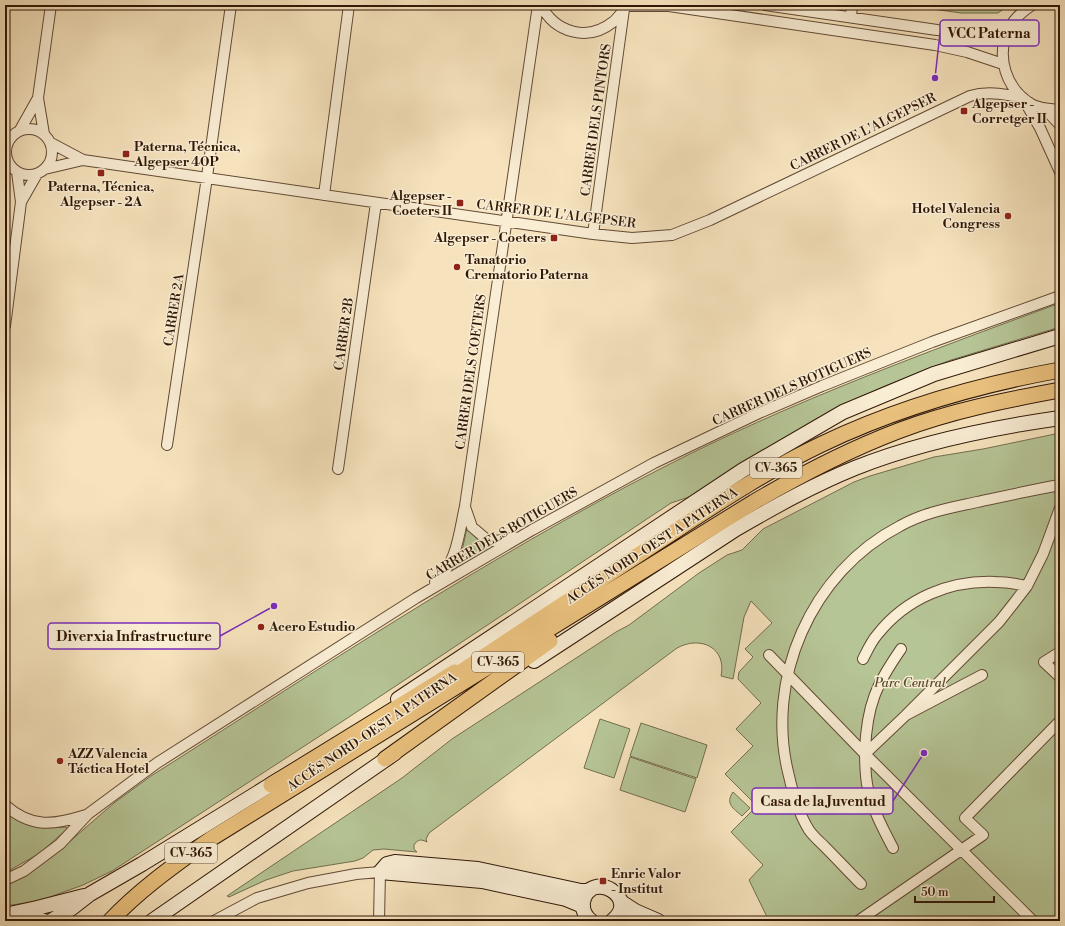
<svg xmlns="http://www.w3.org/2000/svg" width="1065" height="926" font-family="'Libre Bodoni',serif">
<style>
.green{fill:#b6c596;stroke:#736e4e}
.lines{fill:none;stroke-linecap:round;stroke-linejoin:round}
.street-casing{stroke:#624a34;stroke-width:12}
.secondary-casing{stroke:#301706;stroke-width:16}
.primary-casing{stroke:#301706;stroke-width:17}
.street{stroke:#f9edd4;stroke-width:10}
.secondary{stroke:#f9edd4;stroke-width:14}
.primary{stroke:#ebc27e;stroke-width:15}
.poi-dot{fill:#8f2418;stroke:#f9edd4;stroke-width:1.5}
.labels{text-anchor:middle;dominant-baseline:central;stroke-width:3;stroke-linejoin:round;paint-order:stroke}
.shield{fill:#f9edd4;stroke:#6c5744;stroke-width:1}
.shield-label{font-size:12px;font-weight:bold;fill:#301706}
.poi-label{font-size:13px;font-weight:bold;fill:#301706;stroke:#f9edd4;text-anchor:start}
.street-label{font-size:13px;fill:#301706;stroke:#f9edd4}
.park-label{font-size:13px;font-style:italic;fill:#584b31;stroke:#f9edd4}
.leader{fill:none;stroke:#7b2cbf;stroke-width:1.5}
.callout-dot{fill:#7b2cbf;stroke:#f9edd4;stroke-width:1.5}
.callout{fill:#f9edd4;stroke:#7b2cbf;stroke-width:1.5}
.callout-label{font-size:14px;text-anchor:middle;font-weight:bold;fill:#301706}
</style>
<rect width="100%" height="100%" fill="#f6e3bd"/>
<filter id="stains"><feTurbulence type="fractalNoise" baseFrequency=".005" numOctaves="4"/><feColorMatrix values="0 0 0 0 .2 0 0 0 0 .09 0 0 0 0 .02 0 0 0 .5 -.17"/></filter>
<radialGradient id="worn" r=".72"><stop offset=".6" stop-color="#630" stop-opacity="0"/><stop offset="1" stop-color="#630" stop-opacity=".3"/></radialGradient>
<path class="green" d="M 904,5 L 1009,5 L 998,13 L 961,13 Z
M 1060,303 L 1060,327 L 951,360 L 885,386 L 840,406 L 808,424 L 753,457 L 695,495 L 671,503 L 346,719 L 112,871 L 83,885 L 39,901 L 5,906 L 5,884 L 25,875 L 53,856 L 114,803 L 151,776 C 318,670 483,560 660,469 C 788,403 924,353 1060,303 Z
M 1060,433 L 1060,921 L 868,921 L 862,913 L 851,921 L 769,921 L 749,880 L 763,865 L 731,832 L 757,806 L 725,774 L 753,746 L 736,729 L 761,703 L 738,679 L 739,672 L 753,657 L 745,649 L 772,623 L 751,601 L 744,617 L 733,679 L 721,676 C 727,648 701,635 677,648 L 429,833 L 426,839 L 427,842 C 421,839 418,839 414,845 L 414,849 L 417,852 L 384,849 L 373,850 L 363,858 L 355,861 L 293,871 L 266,880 L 229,897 L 227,896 L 402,778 L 452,739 L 616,632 L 629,625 L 699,573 L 727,555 L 742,550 L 763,529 L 854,482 L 870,476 L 934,457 L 983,449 Z
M 467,528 L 479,541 L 494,546 L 493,548 L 455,570 L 460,560 Z
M 600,719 L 630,729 L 614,778 L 584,768 Z
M 641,723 L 707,745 L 697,778 L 630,756 Z
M 630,757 L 696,779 L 685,812 L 620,790 Z
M 733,792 L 750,808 L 742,816 C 733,808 725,804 733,792 Z
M 5,812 C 23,827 43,829 66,827 L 67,828 L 67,829 L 40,853 L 5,873 Z"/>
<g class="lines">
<defs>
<path id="street" d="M 541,5 C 555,33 588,42 613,22 C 617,19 620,14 624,10
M 765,5 L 937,30 L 971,32 L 1009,28
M 1032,5 C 1023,11 1014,18 1009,29 C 995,56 1006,90 1033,105 C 1042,109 1051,109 1060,110
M 626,6 L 669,6 L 935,45 L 967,52 L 1003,64
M 851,17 L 852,5
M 1024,100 L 1040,128 L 1060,172
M 1045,109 L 1060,125
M6 152a23 23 0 1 1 46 0a23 23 0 1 1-46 0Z
M 20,130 L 38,98
M 44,134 L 38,98 L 51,5
M 51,143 L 83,160 L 593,234 L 632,238 L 672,235 L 710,220 L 970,96 C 987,91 1003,94 1021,97
M 45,169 L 83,160
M 324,195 L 349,5
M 21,202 L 37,174
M 593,234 L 624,9
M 5,326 L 21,202 L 17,172
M 167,445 L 205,191 L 231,5
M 338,469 L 376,203
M 465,507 L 472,527 L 485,538 L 492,541 L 505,540 L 514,537
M 435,582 C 457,564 459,533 465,506 L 538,5
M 1060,652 L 1044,662 L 1060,677
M 769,655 L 865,754 L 1033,921
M 863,659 C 867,651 871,642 877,635 C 906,598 950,580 996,582 C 1006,582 1017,584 1027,586
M 906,715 L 999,622 L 1014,603 L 1027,586 L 1043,554 L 1060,508
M 865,754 L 906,715 L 982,675
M 5,805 C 32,829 54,825 86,815
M 893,848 C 883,829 873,810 868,789 C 865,776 865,763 865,750 C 867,705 876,685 901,649
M 5,880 L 24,871 L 60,844 L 88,814 L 157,763 L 416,598 L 532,530 L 654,463 L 759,413 L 822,386 L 932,342 L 1060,296
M 861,884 C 849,872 837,859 825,847 C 820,842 813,836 809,830 C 799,814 793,794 789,776 C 764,680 811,572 900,526 C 925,512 950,508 977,502 C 1005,496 1032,490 1060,485
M 214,921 L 257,898 L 308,883 L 356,874 L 380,872 L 379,921
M 858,921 L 983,835 L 965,818 L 1060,721"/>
<path id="secondary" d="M 534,661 L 736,529 C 774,507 813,485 855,468 C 920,442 990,428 1060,418
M 398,699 L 743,470 L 843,412 L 934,374 L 1060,336
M 380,872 L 387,864 L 395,862 L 478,869 L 581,891 L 589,891
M 380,872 L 482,881 L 566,899 L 583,906
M 621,902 L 635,911 L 658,921
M 5,915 L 37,908 L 84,896
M 617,917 L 629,921
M 14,921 L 27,919 L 44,921
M 51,921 L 72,908 L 90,894 L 142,864 L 280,779
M 152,921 L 395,753
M 591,921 C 585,916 582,910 583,902 C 590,868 642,898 612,921"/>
<path id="primary" d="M 449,680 C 517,634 586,589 655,544 C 709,509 763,472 822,444 C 897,408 978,385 1060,370
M 385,759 L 550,641
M 271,785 L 455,672
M 110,921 C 140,889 176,864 212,838 L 754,502 C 800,475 848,450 898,431 C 950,411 1006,400 1060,390"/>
</defs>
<use href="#street" class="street-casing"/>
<use href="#secondary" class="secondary-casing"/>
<use href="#primary" class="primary-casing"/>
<use href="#street" class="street"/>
<use href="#secondary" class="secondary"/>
<use href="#primary" class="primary"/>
</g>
<g class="poi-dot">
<rect x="960" y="107" width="8" height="8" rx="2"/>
<rect x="122" y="150" width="8" height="8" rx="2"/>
<rect x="97" y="169" width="8" height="8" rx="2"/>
<rect x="456" y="199" width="8" height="8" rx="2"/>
<circle cx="1008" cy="216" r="4"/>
<rect x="550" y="234" width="8" height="8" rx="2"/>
<circle cx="457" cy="267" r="4"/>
<circle cx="261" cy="627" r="4"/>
<circle cx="60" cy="761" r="4"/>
<rect x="599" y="877" width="8" height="8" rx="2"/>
</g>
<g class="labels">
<g class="shield">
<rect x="750" y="458" width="52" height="20" rx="3"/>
<rect x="472" y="652" width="52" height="20" rx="3"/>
<rect x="165" y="843" width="52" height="20" rx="3"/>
</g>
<g class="shield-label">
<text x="776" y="468">CV-365</text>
<text x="498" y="662">CV-365</text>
<text x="191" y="853">CV-365</text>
</g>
<g class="poi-label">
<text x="972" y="104">Algepser -<tspan x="972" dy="15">Corretger II</tspan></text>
<text x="134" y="147">Paterna, Técnica,<tspan x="134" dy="15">Algepser 40P</tspan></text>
<text x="101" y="187" text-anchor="middle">Paterna, Técnica,<tspan x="101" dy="15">Algepser - 2A</tspan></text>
<text x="452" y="196" text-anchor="end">Algepser -<tspan x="452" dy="15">Coeters II</tspan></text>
<text x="1000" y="209" text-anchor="end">Hotel Valencia<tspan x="1000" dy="15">Congress</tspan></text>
<text x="546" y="238" text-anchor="end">Algepser - Coeters</text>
<text x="465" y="260">Tanatorio<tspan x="465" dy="15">Crematorio Paterna</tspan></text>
<text x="269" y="627">Acero Estudio</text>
<text x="68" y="754">AZZ Valencia<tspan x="68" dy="15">Táctica Hotel</tspan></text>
<text x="611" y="874">Enric Valor<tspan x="611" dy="15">- Institut</tspan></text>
</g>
<g class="street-label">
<text transform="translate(596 120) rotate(-82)">CARRER DELS PINTORS</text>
<text transform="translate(863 132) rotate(-26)">CARRER DE L'ALGEPSER</text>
<text transform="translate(556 214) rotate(7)">CARRER DE L'ALGEPSER</text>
<text transform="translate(174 310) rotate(-81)">CARRER 2A</text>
<text transform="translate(344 334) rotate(-82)">CARRER 2B</text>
<text transform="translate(471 372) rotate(-82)">CARRER DELS COETERS</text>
<text transform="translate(792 387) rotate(-24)">CARRER DELS BOTIGUERS</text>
<text transform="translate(502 534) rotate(-30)">CARRER DELS BOTIGUERS</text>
<text transform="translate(652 546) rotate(-33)">ACCÉS NORD-OEST A PATERNA</text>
<text transform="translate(372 732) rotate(-34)">ACCÉS NORD-OEST A PATERNA</text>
</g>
<g class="park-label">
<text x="910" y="683">Parc Central</text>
</g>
</g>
<path class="leader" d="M935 78L940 33M274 606L220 636M924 753L893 801"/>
<g class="callout-dot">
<circle cx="935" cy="78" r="4"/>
<circle cx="274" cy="606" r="4"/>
<circle cx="924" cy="753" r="4"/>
</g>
<g class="callout">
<rect x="940" y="20" width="99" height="26" rx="4"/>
<rect x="48" y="623" width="172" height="26" rx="4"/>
<rect x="752" y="788" width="141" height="26" rx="4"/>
</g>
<g class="callout-label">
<text x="989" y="38">VCC Paterna</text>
<text x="134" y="641">Diverxia Infrastructure</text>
<text x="823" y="806">Casa de la Juventud</text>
</g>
<rect width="1065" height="926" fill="none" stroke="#f6e3bd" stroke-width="20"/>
<rect x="6" y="6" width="1053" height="914" fill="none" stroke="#301706" stroke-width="2"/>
<rect x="10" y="10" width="1045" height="906" fill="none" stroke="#301706"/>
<path d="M915 896v6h79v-6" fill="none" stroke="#301706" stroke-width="2"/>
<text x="921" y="896" font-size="12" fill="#301706" stroke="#f9edd4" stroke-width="3" paint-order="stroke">50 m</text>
<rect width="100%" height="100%" filter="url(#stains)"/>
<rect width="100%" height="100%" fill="url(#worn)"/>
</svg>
